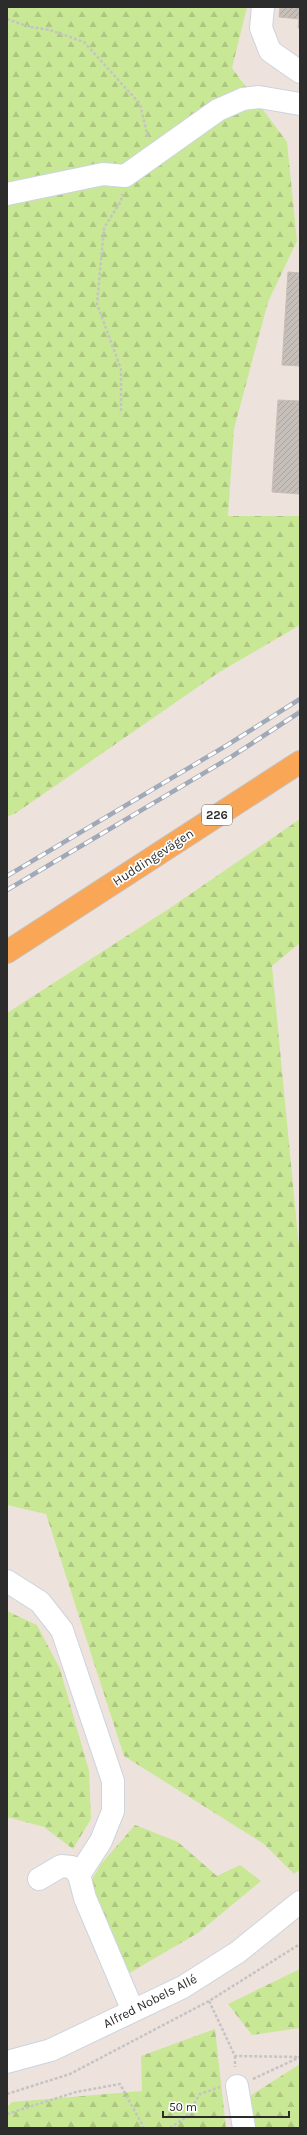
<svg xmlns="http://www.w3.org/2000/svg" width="307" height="2135" font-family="Karla,sans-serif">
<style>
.forest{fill:url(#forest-firs)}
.building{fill:url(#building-hatch);stroke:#cabdb6}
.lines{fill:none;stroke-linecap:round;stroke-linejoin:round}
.minor-casing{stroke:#cbd4de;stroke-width:24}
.major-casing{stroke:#c4c4c4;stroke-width:24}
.path{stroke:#c4c4c4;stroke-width:2.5;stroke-dasharray:3 2;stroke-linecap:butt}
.minor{stroke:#fff;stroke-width:22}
.major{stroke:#f9a657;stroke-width:22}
.rail-casing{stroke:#9fa9b7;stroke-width:4.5}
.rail{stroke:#fff;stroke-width:3;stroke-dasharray:9;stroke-linecap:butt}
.labels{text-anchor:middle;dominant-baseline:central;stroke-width:3.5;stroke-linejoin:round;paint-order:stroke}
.shield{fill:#fff;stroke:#6b6b6b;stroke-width:1}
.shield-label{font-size:12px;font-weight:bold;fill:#2c2c2c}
.street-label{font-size:13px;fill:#2c2c2c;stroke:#fff}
</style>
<defs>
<pattern id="forest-firs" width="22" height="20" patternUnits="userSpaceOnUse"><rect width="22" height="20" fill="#c9e896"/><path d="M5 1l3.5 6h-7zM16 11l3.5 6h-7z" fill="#adc781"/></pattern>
<pattern id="building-hatch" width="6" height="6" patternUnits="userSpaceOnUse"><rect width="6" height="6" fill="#c6beb9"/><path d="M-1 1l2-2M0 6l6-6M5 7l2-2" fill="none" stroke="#aaa39f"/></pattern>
</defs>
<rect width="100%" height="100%" fill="#eee2dd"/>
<path class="forest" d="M 7,7 L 247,7 L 232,68 L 287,142 L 297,241 L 268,302 L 234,429 L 228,516 L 300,516 L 300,625 L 218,673 L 16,813 L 7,817 Z
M 300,819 L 300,943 L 272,966 L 300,1258 L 300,1870 L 294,1874 L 264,1844 L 124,1756 L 46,1514 L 7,1505 L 7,1013 L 170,908 Z
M 7,1611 L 37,1625 L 60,1669 L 89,1771 L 91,1819 L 73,1849 L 44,1827 L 7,1817 Z
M 135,1825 L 178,1842 L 217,1876 L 240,1865 L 261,1881 L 198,1933 L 126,1975 L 90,1883 L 101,1864 Z
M 300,1969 L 300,2028 L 252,2035 L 228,2004 Z
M 215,2029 L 226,2128 L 7,2128 L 7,2107 L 12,2102 L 142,2091 L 141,2056 Z
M 300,2064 L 300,2128 L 252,2128 L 248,2097 Z"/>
<path class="building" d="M 280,7 L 300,7 L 300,28 L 298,28 L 299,19 L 279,17 Z
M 288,272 L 300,273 L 300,366 L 282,365 Z
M 278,400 L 300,401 L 300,494 L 272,492 Z"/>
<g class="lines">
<defs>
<path id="minor" d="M 263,7 L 261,28 L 270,51 L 300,72
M 7,194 L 103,174 L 125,176 L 218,110 L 243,99 L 259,97 L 300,104
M 7,1581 L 40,1602 L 62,1630 L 113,1781 L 113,1811 L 101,1841 L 79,1875 L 85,1898 L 133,2011
M 39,1879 L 61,1866 L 72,1867 L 79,1875
M 7,2062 L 51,2050 L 183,1987 L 238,1952 L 300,1902
M 237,2086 L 244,2128"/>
<path id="major" d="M 7,952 L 300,762"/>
</defs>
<use href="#minor" class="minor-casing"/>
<use href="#major" class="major-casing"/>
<path class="path" d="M 7,19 L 30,27 L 50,30 L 84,42 L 140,104 L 148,138
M 121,411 L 121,369 L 97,304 L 104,228 L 121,201 L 122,194
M 209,2001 L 235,2056 L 299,2057
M 235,2056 L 235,2067
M 253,2079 L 300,2057
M 7,2094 L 70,2074 L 209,2001 L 300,1944
M 7,2114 L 76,2092 L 120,2084 L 144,2128
M 170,2128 L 186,2117 L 200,2094 L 220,2087"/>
<use href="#minor" class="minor"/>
<use href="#major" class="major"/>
<defs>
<path id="rail" d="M 7,876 L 229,744 L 300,699
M 7,890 L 231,757 L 300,712"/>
</defs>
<use href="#rail" class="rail-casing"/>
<use href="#rail" class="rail"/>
</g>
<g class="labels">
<rect class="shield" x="202" y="805" width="30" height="20" rx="3"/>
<g class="shield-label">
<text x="217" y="815">226</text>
</g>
<g class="street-label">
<text transform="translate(153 857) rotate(-33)">Huddingevägen</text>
<text transform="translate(150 2001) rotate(-27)">Alfred Nobels Allé</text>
</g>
</g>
<rect width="307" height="2135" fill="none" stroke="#2c2c2c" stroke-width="16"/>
<path d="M163 2111v6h126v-6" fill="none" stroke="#2c2c2c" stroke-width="2"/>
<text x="169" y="2111" font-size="12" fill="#2c2c2c" stroke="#ffffff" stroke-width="3" paint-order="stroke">50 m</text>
</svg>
